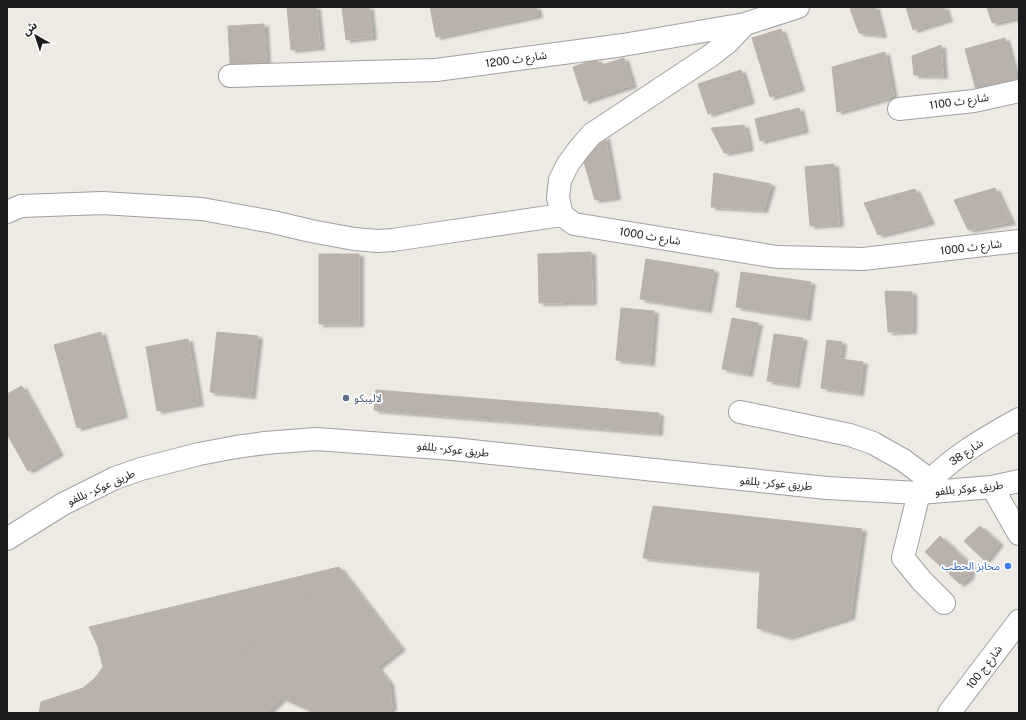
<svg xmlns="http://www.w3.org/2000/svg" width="1026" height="720" font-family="'Public Sans','Noto Sans Arabic',sans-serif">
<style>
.building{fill:#b9b2ac;stroke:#bdb1a7;filter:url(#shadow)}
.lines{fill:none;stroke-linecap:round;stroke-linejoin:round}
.minor-casing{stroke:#a0a0a0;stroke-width:24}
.tertiary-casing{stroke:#a0a0a0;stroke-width:24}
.minor{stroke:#fff;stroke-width:22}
.tertiary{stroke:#fff;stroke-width:22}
.service-dot{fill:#5c6f8a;stroke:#fff;stroke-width:1.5}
.shop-dot{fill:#3f7fe0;stroke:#fff;stroke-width:1.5}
.labels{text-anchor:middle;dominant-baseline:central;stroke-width:3.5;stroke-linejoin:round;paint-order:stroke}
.street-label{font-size:11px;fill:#1c1c1c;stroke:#fff}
.service-label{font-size:11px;fill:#4e5e75;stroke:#fff;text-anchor:start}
.shop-label{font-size:11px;fill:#366cbe;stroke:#fff;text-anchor:end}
</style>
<defs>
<filter id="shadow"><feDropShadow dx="4.5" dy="2.5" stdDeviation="1" flood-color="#0004"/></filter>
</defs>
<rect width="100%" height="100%" fill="#edeae3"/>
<path class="building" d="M 287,7 L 316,7 L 320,47 L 291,50 Z
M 342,7 L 369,7 L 372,37 L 346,40 Z
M 430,7 L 536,7 L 538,15 L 436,37 Z
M 858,7 L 875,7 L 882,35 L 859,33 L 850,9 Z
M 906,7 L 944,7 L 948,19 L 913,30 Z
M 987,7 L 1019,7 L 1019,17 L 992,23 Z
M 264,24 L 266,62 L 230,64 L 228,26 Z
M 781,29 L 800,88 L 770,97 L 752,38 Z
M 1005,38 L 1016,79 L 976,90 L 965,49 Z
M 941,45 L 943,76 L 914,75 L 912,56 Z
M 885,52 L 893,96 L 837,112 L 832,67 Z
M 624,58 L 632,85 L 584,101 L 573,67 L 597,59 L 599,66 Z
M 741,70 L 750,101 L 708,114 L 698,84 Z
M 799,108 L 804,130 L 760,141 L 755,119 Z
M 744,125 L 749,148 L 724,153 L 711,128 Z
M 605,136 L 616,197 L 595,200 L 582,155 Z
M 834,164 L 839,224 L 810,226 L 805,167 Z
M 714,173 L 771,184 L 763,210 L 711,207 Z
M 995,188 L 1011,222 L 968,230 L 954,200 Z
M 915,189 L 930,222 L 878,235 L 864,203 Z
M 591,252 L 592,302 L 539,303 L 538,254 Z
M 319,254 L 359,254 L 359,324 L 319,324 Z
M 646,259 L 714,270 L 707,310 L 640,299 Z
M 741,272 L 811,282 L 806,318 L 736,307 Z
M 885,291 L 912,292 L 912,331 L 888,332 Z
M 621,308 L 654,311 L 650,363 L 616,360 Z
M 732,318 L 758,323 L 748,374 L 722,369 Z
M 101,332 L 123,415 L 77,428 L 54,345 Z
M 217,332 L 258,336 L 251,396 L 210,392 Z
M 774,334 L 803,338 L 795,385 L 767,381 Z
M 188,339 L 199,403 L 157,411 L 146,347 Z
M 827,340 L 842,342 L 840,359 L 863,362 L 859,393 L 821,388 Z
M 22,386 L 59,453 L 28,471 L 7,434 L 7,394 Z
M 376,390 L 659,413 L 658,433 L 374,410 Z
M 653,506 L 862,529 L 850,617 L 788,637 L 757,628 L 760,570 L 643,558 Z
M 980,526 L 999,543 L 985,561 L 964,541 Z
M 940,536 L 971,565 L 969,577 L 960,584 L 925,552 Z
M 339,567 L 176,713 L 39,713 L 41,702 L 83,688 L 95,678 L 103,667 L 98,647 L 89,627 Z
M 339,567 L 401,648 L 377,667 L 389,682 L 392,707 L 387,713 L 315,713 L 282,698 L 267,713 L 176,713 Z"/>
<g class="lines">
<defs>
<path id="minor" d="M 745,24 L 728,42 L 710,56 L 592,134 L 579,149 L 568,164 L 560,180 L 558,198 L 562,215 L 574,224 L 777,257 L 863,259 L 1019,241
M 230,76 L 436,70 L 623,45 L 745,24 L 798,7
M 899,109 L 974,101 L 1019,91
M 7,212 L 21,206 L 102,203 L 202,209 L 273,222 L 311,231 L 354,239 L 378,241 L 393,240 L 562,215
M 740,412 L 850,435 L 873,443 L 903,460 L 930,480
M 992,487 L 1019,534
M 919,493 L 903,558 L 922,581 L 944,603
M 949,713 L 1019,621"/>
<path id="tertiary" d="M 919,493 C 946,460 983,439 1019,419
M 7,539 L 63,504 L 115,478 L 141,469 L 199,454 L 236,447 L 265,443 L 316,439 L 453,449 L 827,488 L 919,493 L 992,487 L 1019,481"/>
</defs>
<use href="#minor" class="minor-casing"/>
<use href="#tertiary" class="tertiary-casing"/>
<use href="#minor" class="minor"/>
<use href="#tertiary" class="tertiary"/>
</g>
<circle class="service-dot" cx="346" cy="398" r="4"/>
<circle class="shop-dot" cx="1008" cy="566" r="4"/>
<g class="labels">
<g class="street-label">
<text transform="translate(516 59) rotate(-8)">شارع ث 1200</text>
<text transform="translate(959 101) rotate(-8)">شارع ث 1100</text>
<text transform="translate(650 236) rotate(9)">شارع ث 1000</text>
<text transform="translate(971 247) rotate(-7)">شارع ث 1000</text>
<text transform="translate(453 449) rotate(6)">طريق عوكر - بللفو</text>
<text transform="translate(966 452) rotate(-34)">شارع 38</text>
<text transform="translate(776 483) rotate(5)">طريق عوكر - بللفو</text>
<text transform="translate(101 487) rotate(-24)">طريق عوكر - بللفو</text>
<text transform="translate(969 488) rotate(-6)">طريق عوكر بللفو</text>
<text transform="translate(984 667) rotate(-53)">شارع ج 100</text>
</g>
<g class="service-label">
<text x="354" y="398">لاليبكو</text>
</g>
<g class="shop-label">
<text x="1000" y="566">مخابز الحطب</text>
</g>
</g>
<rect width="1026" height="720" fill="none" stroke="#1c1c1c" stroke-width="16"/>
<g transform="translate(36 36) rotate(321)" stroke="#ffffff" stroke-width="3" paint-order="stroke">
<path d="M0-3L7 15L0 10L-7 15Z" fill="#1c1c1c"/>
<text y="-6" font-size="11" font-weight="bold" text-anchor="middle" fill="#1c1c1c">ش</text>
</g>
</svg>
